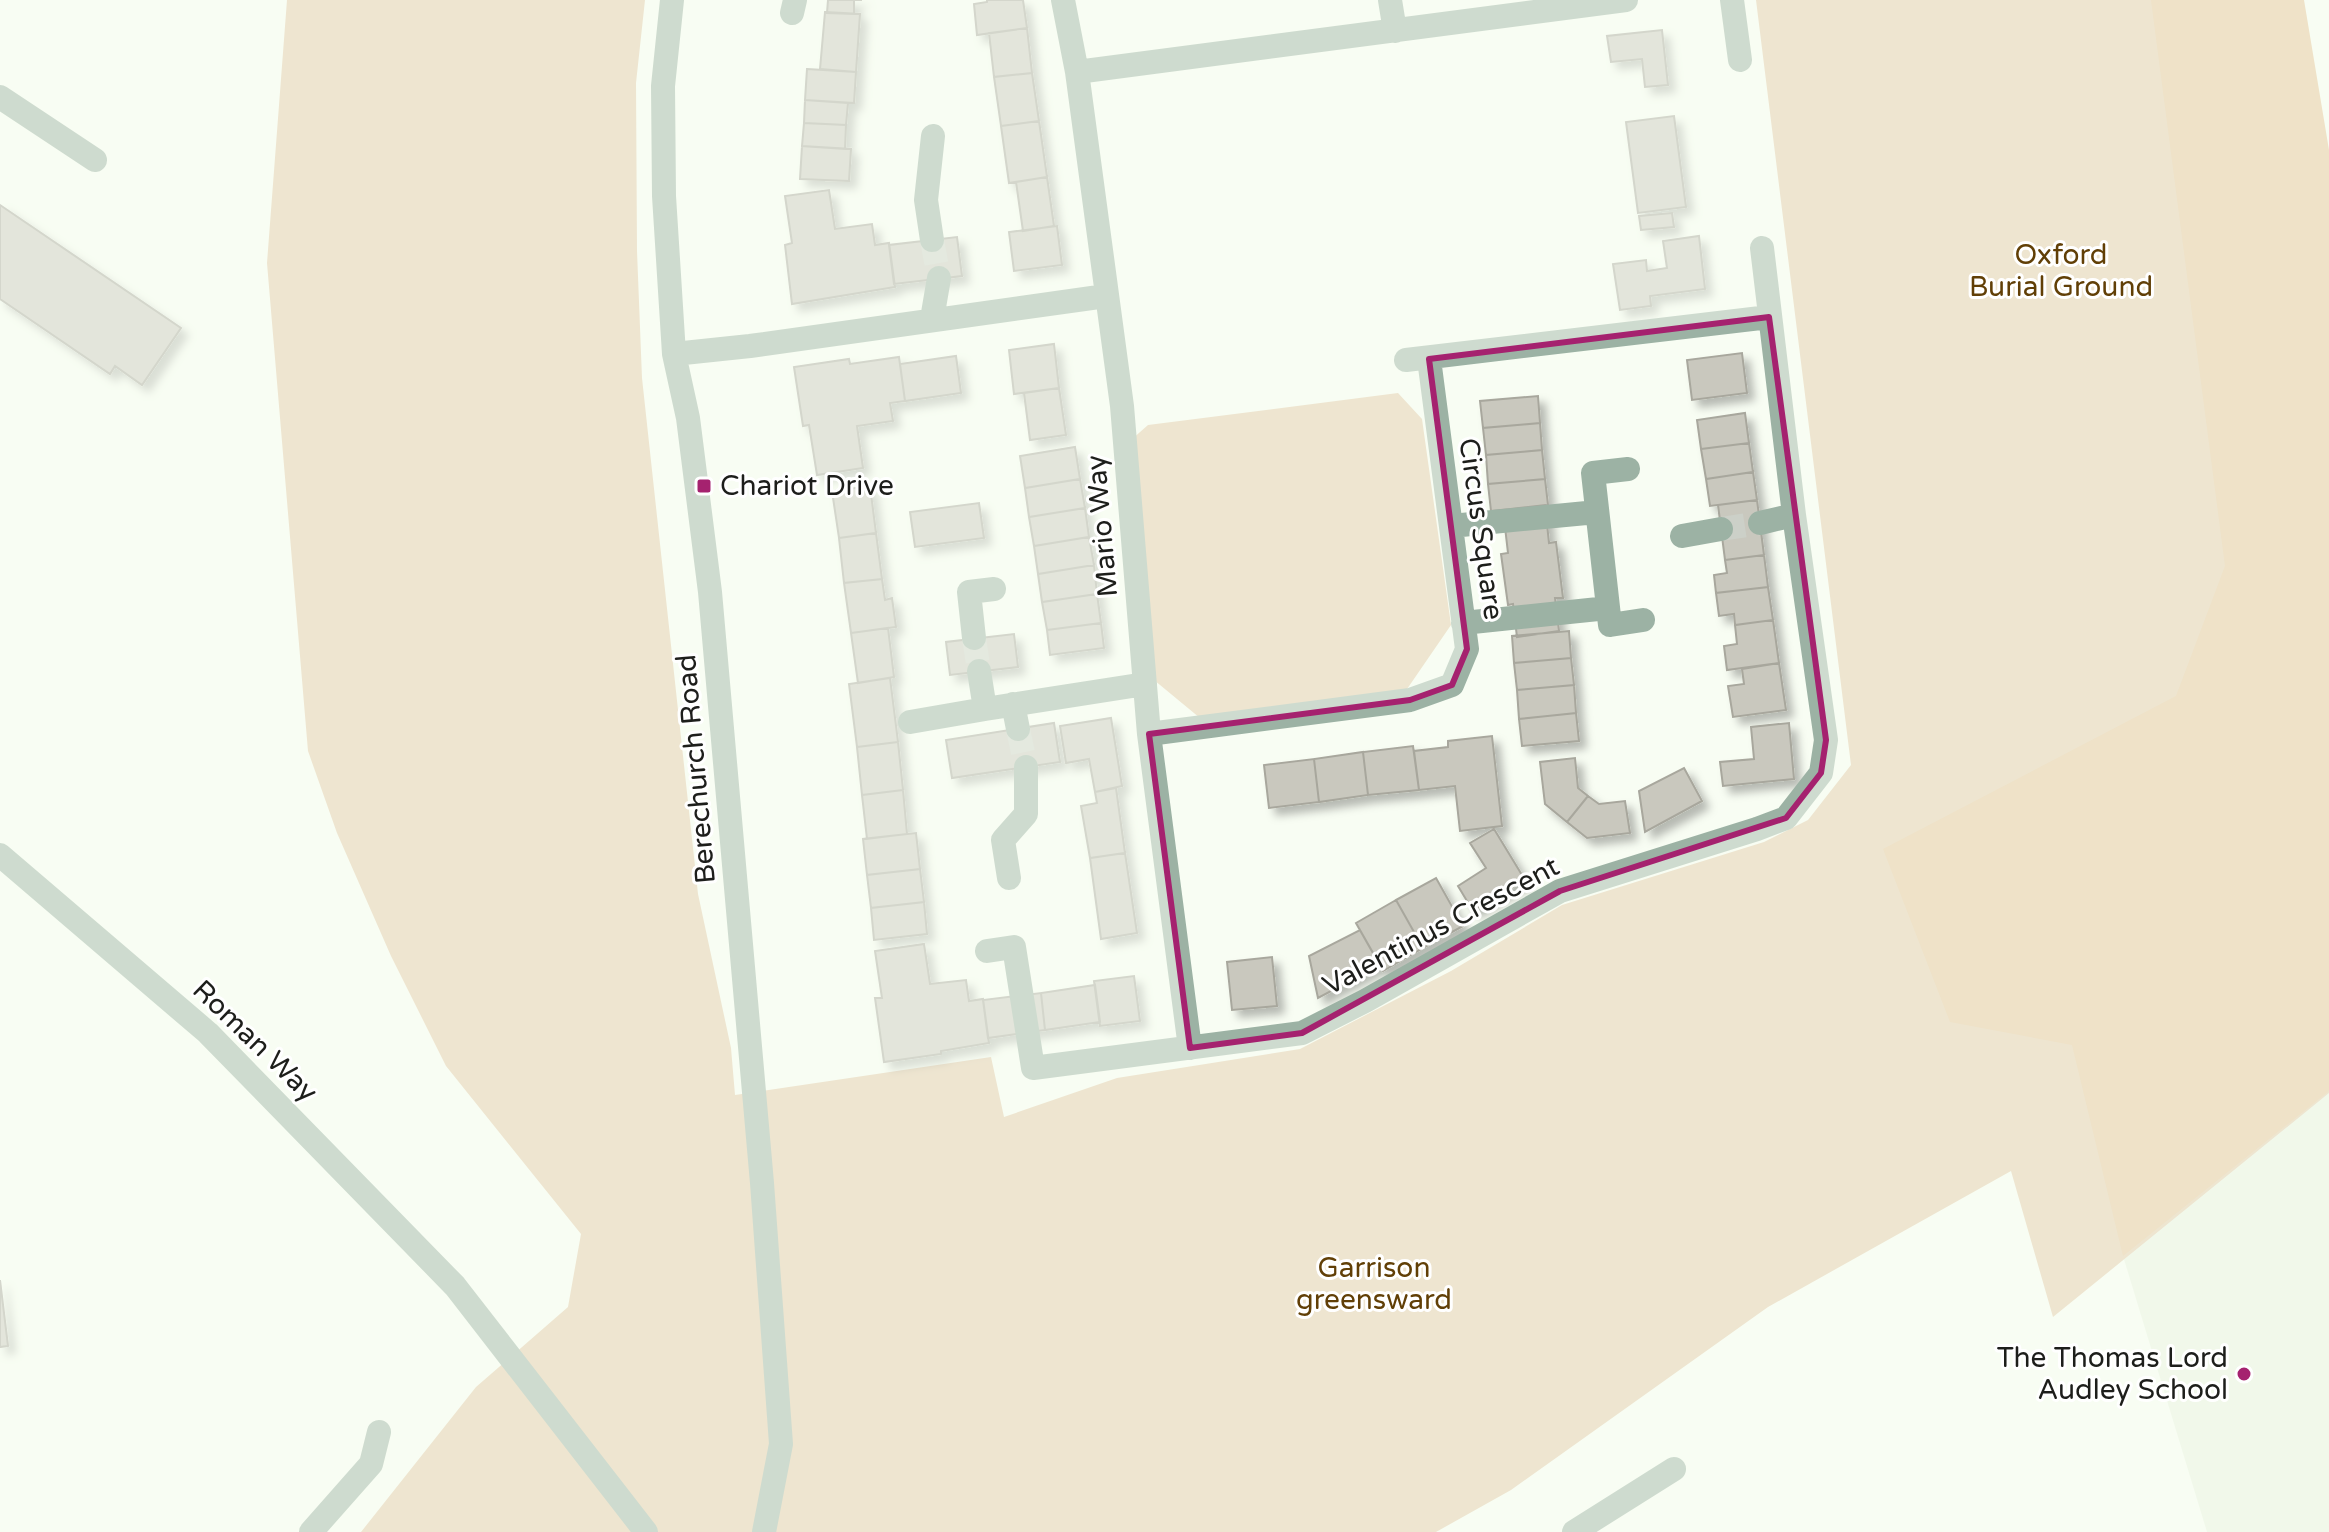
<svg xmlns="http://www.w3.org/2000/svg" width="2329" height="1532" font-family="'Varela Round',sans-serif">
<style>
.built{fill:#e9f2e1}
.green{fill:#e2c8a7}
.forest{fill:#e4c194}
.building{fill:#c9c8be;stroke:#a8a79d;stroke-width:2;filter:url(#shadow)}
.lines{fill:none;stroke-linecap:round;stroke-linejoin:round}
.minor-tunnel{stroke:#ccd0c8;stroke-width:24;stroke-dasharray:24 12;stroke-linecap:butt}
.minor{stroke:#9cb2a4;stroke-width:24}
.marked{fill:none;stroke:#a5226f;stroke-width:6;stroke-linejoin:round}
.poi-dot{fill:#a5226f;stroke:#fff;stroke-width:3}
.labels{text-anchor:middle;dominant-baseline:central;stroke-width:6;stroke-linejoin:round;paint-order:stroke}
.park-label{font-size:28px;fill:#613f06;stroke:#fff}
.poi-label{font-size:28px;fill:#1d1e1b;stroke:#fff;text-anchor:start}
.street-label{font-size:28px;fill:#1d1e1b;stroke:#fff}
</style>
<defs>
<filter id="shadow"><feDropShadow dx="7" dy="7" stdDeviation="4" flood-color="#0004"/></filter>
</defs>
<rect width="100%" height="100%" fill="#f8fdf3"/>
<path class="built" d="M 2329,1092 L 2329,1532 L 2207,1532 L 2123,1256 Z"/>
<path class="green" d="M 287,0 L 645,0 L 636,83 L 637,251 L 642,378 L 698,894 L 731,1048 L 735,1095 L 991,1057 L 1004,1117 L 1117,1078 L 1300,1049 L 1451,971 L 1562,905 L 1764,842 L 1808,820 L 1851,765 L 1756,0 L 2299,0 L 2329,196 L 2329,1093 L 2053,1317 L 2011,1171 L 1768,1307 L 1511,1490 L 1436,1532 L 361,1532 L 476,1387 L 568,1307 L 581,1234 L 446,1066 L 391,956 L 337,833 L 308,751 L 267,263 Z
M 1398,393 L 1422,419 L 1451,625 L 1405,692 L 1200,718 L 1154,680 L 1122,448 L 1148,425 Z"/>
<path class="forest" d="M 2151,0 L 2304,0 L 2329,150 L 2329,1091 L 2123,1256 L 2072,1045 L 1950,1022 L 1883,849 L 2176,696 L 2225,566 Z"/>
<path class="building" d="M 828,0 L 862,0 L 854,0 L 854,14 L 827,13 Z
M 987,0 L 1023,0 L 1027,28 L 977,35 L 974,4 L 987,2 Z
M 825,12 L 860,14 L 856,72 L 820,69 Z
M 1027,28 L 1032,73 L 994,77 L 989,33 Z
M 1662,30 L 1668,85 L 1645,87 L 1642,59 L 1611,62 L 1607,36 Z
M 807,69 L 856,72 L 854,103 L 805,100 Z
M 1032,73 L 1039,121 L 1001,126 L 994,77 Z
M 805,100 L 848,103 L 846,125 L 804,123 Z
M 1674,116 L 1686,207 L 1638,213 L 1626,122 Z
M 1039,121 L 1047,177 L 1009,183 L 1001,126 Z
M 804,123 L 846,125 L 845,149 L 802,146 Z
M 802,146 L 851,149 L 849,181 L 800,179 Z
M 1047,177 L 1054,226 L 1023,231 L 1016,182 Z
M 829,190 L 835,229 L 872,224 L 875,245 L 889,243 L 895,287 L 792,304 L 785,245 L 792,243 L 785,196 Z
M 0,205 L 181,328 L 142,385 L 115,366 L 110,374 L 0,299 Z
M 1672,213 L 1674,227 L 1641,230 L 1639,216 Z
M 1057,226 L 1062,265 L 1014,271 L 1009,232 Z
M 1699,236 L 1705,289 L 1650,296 L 1651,306 L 1620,310 L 1613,264 L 1646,260 L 1647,271 L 1667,268 L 1663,241 Z
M 957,237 L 962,276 L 894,284 L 889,245 Z
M 1054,344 L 1059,388 L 1014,394 L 1009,350 Z
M 1742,353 L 1747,393 L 1692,400 L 1687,360 Z
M 956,356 L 961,393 L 905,401 L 900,364 Z
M 899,357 L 905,401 L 890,403 L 893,421 L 857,426 L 863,468 L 817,475 L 809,425 L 803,426 L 794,367 L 849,359 L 850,364 Z
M 1059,388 L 1066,435 L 1030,440 L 1024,393 Z
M 1538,396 L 1540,423 L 1483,428 L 1480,401 Z
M 1745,413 L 1749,443 L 1701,449 L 1697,420 Z
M 1540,423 L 1542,450 L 1486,455 L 1483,428 Z
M 1749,443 L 1753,472 L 1706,479 L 1701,449 Z
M 1075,447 L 1080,479 L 1025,488 L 1020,456 Z
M 1542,450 L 1545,479 L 1488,484 L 1486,455 Z
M 1753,472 L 1757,500 L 1710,506 L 1706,479 Z
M 1080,479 L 1085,508 L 1029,517 L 1025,488 Z
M 1545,479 L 1548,505 L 1491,511 L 1488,484 Z
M 870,486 L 876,533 L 839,538 L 832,491 Z
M 1757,500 L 1764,555 L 1725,560 L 1718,505 Z
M 979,503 L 984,538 L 915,547 L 910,512 Z
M 1545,505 L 1549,543 L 1556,542 L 1563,598 L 1555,598 L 1559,631 L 1517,637 L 1513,604 L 1508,605 L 1501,554 L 1508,553 L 1503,510 Z
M 1085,508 L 1089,537 L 1034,546 L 1029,517 Z
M 876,533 L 882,579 L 844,583 L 839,538 Z
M 1089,537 L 1094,565 L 1038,574 L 1034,546 Z
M 1764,555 L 1768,587 L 1716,593 L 1714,575 L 1727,573 L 1725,560 Z
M 1094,565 L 1097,594 L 1042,602 L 1038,574 Z
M 882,579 L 885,600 L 892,598 L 896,627 L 851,633 L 844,583 Z
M 1768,587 L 1773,620 L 1735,625 L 1734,614 L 1719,616 L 1716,593 Z
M 1097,594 L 1101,623 L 1047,630 L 1042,602 Z
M 1773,620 L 1779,663 L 1727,670 L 1724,646 L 1737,644 L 1735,625 Z
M 1101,623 L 1104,648 L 1050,655 L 1047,630 Z
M 888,628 L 894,677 L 858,683 L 851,633 Z
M 1569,631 L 1571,658 L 1514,663 L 1512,636 Z
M 1014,634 L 1018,667 L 950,675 L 946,642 Z
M 1571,658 L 1574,685 L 1517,690 L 1514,663 Z
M 1779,663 L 1786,710 L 1733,717 L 1728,686 L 1744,684 L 1742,669 Z
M 890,678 L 898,742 L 857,747 L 849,684 Z
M 1574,685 L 1576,713 L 1519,719 L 1517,690 Z
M 1576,713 L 1579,741 L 1522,746 L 1519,719 Z
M 1111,718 L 1122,786 L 1095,792 L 1089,759 L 1066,763 L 1060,726 Z
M 1054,723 L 1060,762 L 952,778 L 946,740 Z
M 1789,723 L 1794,779 L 1723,786 L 1720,762 L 1754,759 L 1751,727 Z
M 1492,736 L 1502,826 L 1460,831 L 1455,786 L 1419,790 L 1414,751 L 1448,747 L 1448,741 Z
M 898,742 L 903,790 L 862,795 L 857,747 Z
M 1413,746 L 1419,790 L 1368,795 L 1363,752 Z
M 1363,752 L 1368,795 L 1319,802 L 1314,759 Z
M 1575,758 L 1578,788 L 1588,796 L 1567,822 L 1545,804 L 1540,762 Z
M 1314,759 L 1319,802 L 1269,808 L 1264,765 Z
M 1684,768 L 1702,801 L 1645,832 L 1639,791 Z
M 1116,788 L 1125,853 L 1090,858 L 1081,806 L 1097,803 L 1095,792 Z
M 903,790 L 907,834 L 867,839 L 862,795 Z
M 1588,796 L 1599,804 L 1625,801 L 1630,833 L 1587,838 L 1567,822 Z
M 1494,829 L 1525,880 L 1473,911 L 1458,886 L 1486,868 L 1470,843 Z
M 916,833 L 920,869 L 867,875 L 863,839 Z
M 1125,853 L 1137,933 L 1101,939 L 1090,858 Z
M 920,869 L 924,902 L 871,908 L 867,875 Z
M 1436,878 L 1463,926 L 1423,948 L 1396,900 Z
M 1396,900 L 1423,948 L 1383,971 L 1356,923 Z
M 924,902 L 927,934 L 874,940 L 871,908 Z
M 1360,930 L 1380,965 L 1318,998 L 1309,956 Z
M 924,944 L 930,984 L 966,980 L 969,1001 L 983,999 L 989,1043 L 941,1051 L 941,1054 L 884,1062 L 875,998 L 882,998 L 875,951 Z
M 1272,957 L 1277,1006 L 1232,1010 L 1227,962 Z
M 1134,976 L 1140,1021 L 1100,1026 L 1094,981 Z
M 1095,985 L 1100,1022 L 1045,1030 L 1041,993 Z
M 1041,993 L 1045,1030 L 988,1038 L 983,1000 Z
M 0,1280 L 8,1346 L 0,1347 Z"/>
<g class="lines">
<path class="minor-tunnel" d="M 932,240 L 939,278
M 1721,529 L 1760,523
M 974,638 L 979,671
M 1018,729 L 1026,767"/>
<path class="minor" d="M 672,0 L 663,86 L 664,196 L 674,354 L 688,418 L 710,592 L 762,1183 L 781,1444 L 764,1532
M 1063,0 L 1077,72 L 1122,406 L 1149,734 L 1190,1048
M 1390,0 L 1395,31
M 1732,0 L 1740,60
M 792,13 L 795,0
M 1077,72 L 1626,0
M 0,97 L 95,160
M 932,240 L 926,200 L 933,136
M 932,319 L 939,278
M 674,354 L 750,346 L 1106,296
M 1406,360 L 1769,317
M 1628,469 L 1593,473 L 1610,625 L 1643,620
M 1760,523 L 1794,515
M 1451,526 L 1597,512
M 1682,536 L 1721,529
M 1463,623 L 1608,608
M 974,638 L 969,592 L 994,589
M 979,671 L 985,709 L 1145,684
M 1013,704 L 1018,729
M 910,722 L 985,709
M 1149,734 L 1410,700 L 1452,685 L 1467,649 L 1429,359
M 0,855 L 208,1033 L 455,1286 L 646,1532
M 1009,878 L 1003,840 L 1026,814 L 1026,767
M 987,951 L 1014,947 L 1033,1068 L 1302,1033 L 1365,1001 L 1560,891 L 1757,829 L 1786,818 L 1821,773 L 1826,740 L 1794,515 L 1762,248
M 311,1532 L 371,1464 L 379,1432
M 1574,1532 L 1674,1469"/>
</g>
<path d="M0 0H2329V1532H0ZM 1769,317 L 1826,740 L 1821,773 L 1786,818 L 1560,891 L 1302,1033 L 1190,1048 L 1149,734 L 1410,700 L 1452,685 L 1467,649 L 1429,359 Z" fill="#f8fdf3" fill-opacity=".55" fill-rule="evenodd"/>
<path class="marked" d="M 1769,317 L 1826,740 L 1821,773 L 1786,818 L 1560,891 L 1302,1033 L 1190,1048 L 1149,734 L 1410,700 L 1452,685 L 1467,649 L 1429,359 Z"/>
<g class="poi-dot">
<rect x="696" y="478" width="16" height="16" rx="4"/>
<circle cx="2244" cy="1374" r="8"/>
</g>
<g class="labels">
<g class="park-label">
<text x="2061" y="255">Oxford<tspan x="2061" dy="32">Burial Ground</tspan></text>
<text x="1374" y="1268">Garrison<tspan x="1374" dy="32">greensward</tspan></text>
</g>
<g class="poi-label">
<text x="720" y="486">Chariot Drive</text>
<text x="2228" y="1358" text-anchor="end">The Thomas Lord<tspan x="2228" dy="32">Audley School</tspan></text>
</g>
<g class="street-label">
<text transform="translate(1102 526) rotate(-95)">Mario Way</text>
<text transform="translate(1481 529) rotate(82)">Circus Square</text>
<text transform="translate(696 769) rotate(-95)">Berechurch Road</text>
<text transform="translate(1441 926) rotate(-28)">Valentinus Crescent</text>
<text transform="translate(255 1041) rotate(44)">Roman Way</text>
</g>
</g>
</svg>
